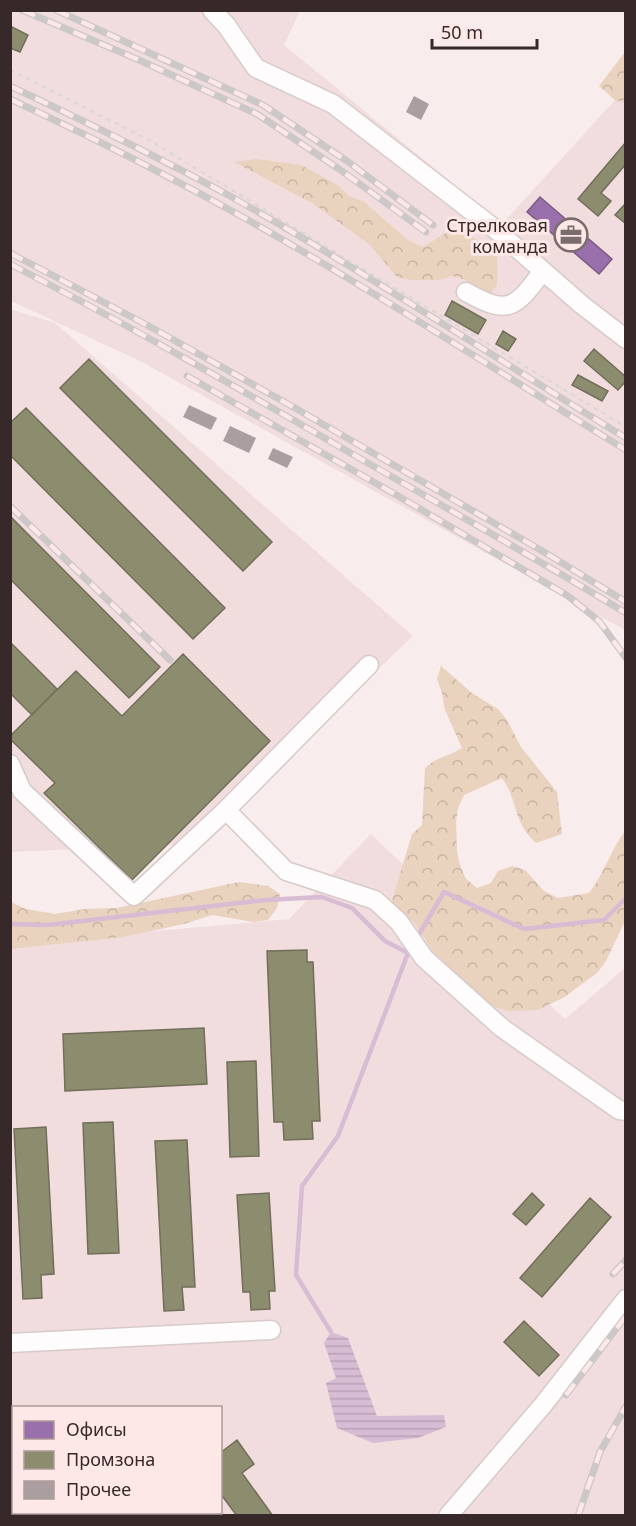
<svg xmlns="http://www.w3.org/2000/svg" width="636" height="1526" font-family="'Noto Sans',sans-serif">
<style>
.built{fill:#f2ddde;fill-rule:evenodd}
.forest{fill:url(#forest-crowns)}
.water{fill:url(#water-rules)}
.offices{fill:#9970ab;stroke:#7c5b84;stroke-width:1.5}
.industry{fill:#8c8c6e;stroke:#726e5a;stroke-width:1.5}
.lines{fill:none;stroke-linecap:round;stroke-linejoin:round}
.stream{stroke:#d7bcd4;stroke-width:4.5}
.building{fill:#ab9ea1}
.minor-casing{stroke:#d7caca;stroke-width:21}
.path{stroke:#dad6d6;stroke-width:2;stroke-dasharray:4.5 4.5;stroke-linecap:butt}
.minor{stroke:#fefcfc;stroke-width:18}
.rail-casing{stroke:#cdc8c8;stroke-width:7}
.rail{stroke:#fee7e7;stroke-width:4.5;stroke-dasharray:14;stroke-linecap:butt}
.labels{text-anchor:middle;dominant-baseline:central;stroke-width:6;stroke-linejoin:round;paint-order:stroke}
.poi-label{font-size:18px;fill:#37292a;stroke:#fee7e7;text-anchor:end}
</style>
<defs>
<pattern id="forest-crowns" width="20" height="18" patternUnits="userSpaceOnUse" patternTransform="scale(1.5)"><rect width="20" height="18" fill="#e9d2be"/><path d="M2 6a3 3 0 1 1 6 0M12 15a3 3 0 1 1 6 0" fill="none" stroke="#c8b4a3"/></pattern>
<pattern id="water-rules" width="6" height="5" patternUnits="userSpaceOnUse" patternTransform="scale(1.5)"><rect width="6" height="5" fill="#d7bcd4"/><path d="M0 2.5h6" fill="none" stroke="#b9a2b6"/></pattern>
</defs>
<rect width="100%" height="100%" fill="#f9ecec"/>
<path class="built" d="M 11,11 L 300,11 L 284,45 L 502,224 L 623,91 L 626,94 L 625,630 L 142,362 L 11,301 Z
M 10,309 L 55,323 L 413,636 L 194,844 L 11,852 Z
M 371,834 L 565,1019 L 625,968 L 625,1515 L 11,1516 L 11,944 L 289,919 ZM 14,1408 L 220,1408 L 220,1512 L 14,1512 Z"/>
<path class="forest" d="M 625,52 L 625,102 L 616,101 L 599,86 Z
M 257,159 L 301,165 L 339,186 L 349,196 L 363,201 L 409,241 L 423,247 L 449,231 L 463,232 L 489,246 L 497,257 L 497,285 L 488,296 L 476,290 L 466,280 L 452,276 L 439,280 L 411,280 L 397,277 L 369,244 L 312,203 L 234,162 Z
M 441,666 L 473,694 L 498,709 L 507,720 L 521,747 L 557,792 L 562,834 L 536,843 C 512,821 519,802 502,778 L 464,795 L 458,808 L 456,822 L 457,851 L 460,865 L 466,879 L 477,888 L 491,883 L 498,871 L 512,866 L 525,870 L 544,891 L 558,898 L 589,893 C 604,874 611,850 625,831 L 625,921 L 606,961 L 597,973 L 563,998 L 537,1010 L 508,1011 L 494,1007 L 483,999 L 439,960 L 415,924 L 395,904 L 391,904 L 412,834 L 422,825 L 425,768 C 438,756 448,757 462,748 L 445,710 L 442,693 L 437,679 Z
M 239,882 L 268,886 L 280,894 L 277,908 L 268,920 L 254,922 L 212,915 L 184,924 L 123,937 L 11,949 L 11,902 L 26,909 L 55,914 L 85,909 L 117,908 Z"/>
<path class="water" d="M 331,1332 L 348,1338 L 377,1416 L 444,1415 L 446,1427 L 418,1438 L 373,1443 L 337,1428 L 326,1383 L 336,1378 L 324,1343 Z"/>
<path class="offices" d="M 540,197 L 612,259 L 599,274 L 527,212 Z"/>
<path class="industry" d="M 10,26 L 28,35 L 20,52 L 10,48 Z
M 626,142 L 626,164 L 601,193 L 611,201 L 598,216 L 578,199 Z
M 626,203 L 626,222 L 625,223 L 615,215 Z
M 452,301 L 486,320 L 478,334 L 445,315 Z
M 503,331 L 516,339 L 508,351 L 496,344 Z
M 594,349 L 626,377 L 626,381 L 618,390 L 584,361 Z
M 89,359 L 272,542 L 243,571 L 60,388 Z
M 578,375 L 608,391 L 602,401 L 572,385 Z
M 26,408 L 225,608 L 193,639 L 10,455 L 10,423 Z
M 10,516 L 160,667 L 129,698 L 10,579 Z
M 10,642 L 57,689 L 32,715 L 10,693 Z
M 183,654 L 270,741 L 132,880 L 44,793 L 55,783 L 10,739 L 10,736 L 76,671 L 122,716 Z
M 307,950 L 307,962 L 313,962 L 320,1121 L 312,1121 L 313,1139 L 284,1140 L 283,1122 L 274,1122 L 267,951 Z
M 204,1028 L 207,1084 L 65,1091 L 63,1034 Z
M 256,1061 L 259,1156 L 230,1157 L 227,1062 Z
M 113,1122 L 119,1253 L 88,1254 L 83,1123 Z
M 46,1127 L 54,1274 L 41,1275 L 42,1298 L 23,1299 L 14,1129 Z
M 187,1140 L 195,1287 L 182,1287 L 184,1310 L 164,1311 L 155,1141 Z
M 269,1193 L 275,1291 L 269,1291 L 270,1309 L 251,1310 L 250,1292 L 243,1292 L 237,1195 Z
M 532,1193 L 544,1205 L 526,1225 L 513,1214 Z
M 590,1198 L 611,1217 L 542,1297 L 520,1278 Z
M 524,1321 L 559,1355 L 539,1376 L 504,1342 Z
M 10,1427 L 14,1429 L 14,1468 L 10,1466 Z
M 237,1440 L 254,1464 L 242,1473 L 273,1516 L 237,1516 L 220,1493 L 220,1453 Z"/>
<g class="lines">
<path class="stream" d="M 10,924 L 47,925 L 265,900 L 322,897 L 352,908 L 385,941 L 408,953 L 338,1136 L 302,1186 L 296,1275 L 331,1332
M 418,936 L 444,892 L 524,929 L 604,920 L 626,898"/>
</g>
<path class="building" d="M 414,96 L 429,104 L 421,120 L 406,112 Z
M 189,405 L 217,418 L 211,430 L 183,417 Z
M 230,426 L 256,438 L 249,453 L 223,441 Z
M 273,448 L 293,457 L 287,468 L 268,459 Z"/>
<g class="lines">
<defs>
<path id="minor" d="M 212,10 L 226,25 L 256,68 L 333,104 L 495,229 L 582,305 L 626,339
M 466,292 C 509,316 515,308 543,271
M 10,764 L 22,791 L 134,896 L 226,810 L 286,871 L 375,900 L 399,922 L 424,958 L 502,1028 L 619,1110 L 626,1111
M 226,810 L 369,665
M 10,1343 L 271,1330
M 448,1516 L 543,1405 L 626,1299"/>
</defs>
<use href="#minor" class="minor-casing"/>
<path class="path" d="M 10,70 L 147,139 L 626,427"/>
<use href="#minor" class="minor"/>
<defs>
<path id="rail" d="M 22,10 L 139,60 L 257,114 L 339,169 L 426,232
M 56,10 L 263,105 L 347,161 L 433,225
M 10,86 C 84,121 158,157 230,196 C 365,272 494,357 626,438
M 10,99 C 113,147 215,199 312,257 C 418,319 521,386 626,450
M 10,253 L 147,325 L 295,408 L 539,549 L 626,602
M 10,264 C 125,323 236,387 347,451 C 441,505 534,557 626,613
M 187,376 L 393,493 L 568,596 L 599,621 L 626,658
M 10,506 L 170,660
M 613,1274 L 626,1260
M 566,1395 L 626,1316
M 578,1516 L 600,1452 L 626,1406"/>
</defs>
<use href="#rail" class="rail-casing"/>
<use href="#rail" class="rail"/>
</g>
<defs>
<symbol id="office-ring" viewBox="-11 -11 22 22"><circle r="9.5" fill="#fee7e7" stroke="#7b6d6e" stroke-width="1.5"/><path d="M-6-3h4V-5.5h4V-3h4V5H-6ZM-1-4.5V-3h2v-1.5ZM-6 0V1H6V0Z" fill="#7b6d6e"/></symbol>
</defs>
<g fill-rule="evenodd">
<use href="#office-ring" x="552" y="216" width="38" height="38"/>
</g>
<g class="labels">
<g class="poi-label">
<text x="548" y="225">Стрелковая<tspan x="548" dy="21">команда</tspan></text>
</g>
</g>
<rect width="636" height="1526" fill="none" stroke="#37292a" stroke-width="24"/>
<rect x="12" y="1406" width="210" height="108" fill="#fee7e7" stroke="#ae9b9b" stroke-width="1.5"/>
<rect x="24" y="1421" width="30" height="18" fill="#9970ab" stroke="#ae9b9b" stroke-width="1.5"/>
<text x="66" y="1436" font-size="18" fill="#37292a">Офисы</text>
<rect x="24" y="1451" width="30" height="18" fill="#8c8c6e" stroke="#ae9b9b" stroke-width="1.5"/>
<text x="66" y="1466" font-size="18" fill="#37292a">Промзона</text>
<rect x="24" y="1481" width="30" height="18" fill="#ab9ea1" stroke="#ae9b9b" stroke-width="1.5"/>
<text x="66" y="1496" font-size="18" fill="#37292a">Прочее</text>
<path d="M432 39v9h105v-9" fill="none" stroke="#37292a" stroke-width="3"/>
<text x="441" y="39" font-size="18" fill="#37292a" stroke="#fee7e7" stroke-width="4.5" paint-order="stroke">50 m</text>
</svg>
